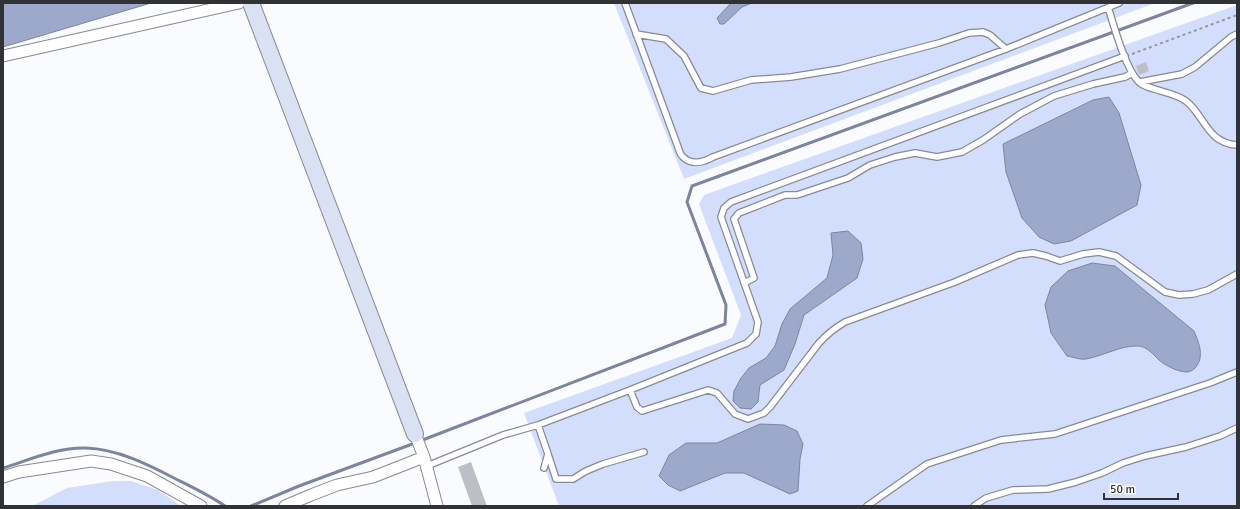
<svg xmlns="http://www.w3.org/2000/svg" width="1240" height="509" font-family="Signika,sans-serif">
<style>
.green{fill:#d3defd}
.water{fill:#9ca9cb;stroke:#7c859e}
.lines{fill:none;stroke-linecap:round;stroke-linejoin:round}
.stream{stroke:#7c859e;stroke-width:3}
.building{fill:#bcbfc6}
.lane-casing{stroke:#878a91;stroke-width:8}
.street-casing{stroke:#878a91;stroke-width:13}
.secondary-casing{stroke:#878a91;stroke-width:18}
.path{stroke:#97989b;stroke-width:2;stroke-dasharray:3 3;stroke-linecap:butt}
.lane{stroke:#fff;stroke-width:5.5}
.street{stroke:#fff;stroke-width:11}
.secondary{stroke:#dae1f3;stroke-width:16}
</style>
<rect width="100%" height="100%" fill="#fafbfe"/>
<path class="green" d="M 614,3 L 1155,3 L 684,179 Z
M 1237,5 L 1237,506 L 559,506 L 524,413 L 732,338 L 741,315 L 699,204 L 704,195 Z
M 113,481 L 131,481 L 158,490 L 181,506 L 32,506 L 67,488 Z"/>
<path class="water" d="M 3,3 L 151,3 L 3,47 Z
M 731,3 L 752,3 L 742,7 L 724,24 L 720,24 L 717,18 Z
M 1109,97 L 1119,113 L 1141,185 L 1137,205 L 1071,241 L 1054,244 L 1039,237 L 1022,218 L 1006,172 L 1003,144 L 1093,100 Z
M 848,231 L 861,243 L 863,259 L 857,278 L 804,315 L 795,344 L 784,370 L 760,385 L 758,402 L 751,409 L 740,408 L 733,401 L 734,391 L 741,378 L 749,368 L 766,358 L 775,346 L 782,324 L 790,309 L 827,278 L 833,255 L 831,233 Z
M 1092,263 L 1115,266 L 1194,331 C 1199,343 1205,357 1195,368 C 1193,370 1190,372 1187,372 C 1178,372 1166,366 1159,360 C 1153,354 1147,347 1139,346 C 1121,345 1103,356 1086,359 C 1080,360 1073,357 1067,356 L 1051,333 L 1045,305 L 1051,287 L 1068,271 Z
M 760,424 L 784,425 L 797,431 L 803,444 L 800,459 L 798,491 L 790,494 L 744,473 L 725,473 L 680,491 L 668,485 L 659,476 L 669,455 L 686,443 L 717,443 Z"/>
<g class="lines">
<path class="stream" d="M 420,441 L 725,324 L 726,305 L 687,202 L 692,186 L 1193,3
M 3,468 C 29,460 58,447 86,448 C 117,449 147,464 174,478 C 192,487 209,495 225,506
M 251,506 L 299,486 L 415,443"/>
</g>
<path class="building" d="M 1146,62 L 1149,71 L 1139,75 L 1136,66 Z
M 471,462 L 487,506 L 472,506 L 458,467 Z"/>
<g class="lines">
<defs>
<path id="lane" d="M 625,3 L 678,147 C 679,150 680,154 682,156 C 691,166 704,162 713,157 L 1006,49 L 1119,3
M 1108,7 C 1114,26 1125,67 1138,81 C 1145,90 1173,91 1186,101 C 1205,116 1207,143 1237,145
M 636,34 L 666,39 L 684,56 L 701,88 L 713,91 L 751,80 L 791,77 L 840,69 L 939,43 L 969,33 L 983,32 L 990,35 L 1006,49
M 1140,82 L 1182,74 L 1195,67 L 1231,37 L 1237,34
M 744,283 L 754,278 L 734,219 L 739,213 L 785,195 L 797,195 L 848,178 L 870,165 L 895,157 L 915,153 L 937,157 L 962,152 L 983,140 L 1020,114 L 1054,96 L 1093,84 L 1125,77 L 1132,73
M 630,390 L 637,407 L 642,411 L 708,390 L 717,393 L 735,414 L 748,419 L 764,413 L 770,407 L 819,343 C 827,334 835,328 845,322 L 955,282 L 1018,255 L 1033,253 L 1046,256 L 1060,261 L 1083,254 L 1099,252 L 1116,256 L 1165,292 L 1179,295 L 1193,294 L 1208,290 L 1237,274
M 538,425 L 630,390 L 747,343 L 756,334 L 758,322 L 721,217 L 724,208 L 731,202 L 1125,56
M 548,454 L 556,479 L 573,479 L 586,471 L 603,464 L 644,452
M 427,466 L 503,435 L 538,425 L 548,454 L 544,468
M 867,506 L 927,464 L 1001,440 L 1055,434 L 1210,383 L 1237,372
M 974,506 L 986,498 L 1013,490 L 1048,489 L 1076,482 L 1102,473 L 1123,463 L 1145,456 L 1186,447 L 1220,436 L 1237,428"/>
<path id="street" d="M 3,56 L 239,3
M 415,434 L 424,457 L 437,506
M 3,477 L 19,472 L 91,461 L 111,464 L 147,476 L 201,506
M 285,506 L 311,495 L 337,485 L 373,477 L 424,457"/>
<path id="secondary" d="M 251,3 L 415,434"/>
</defs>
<use href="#lane" class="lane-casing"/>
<use href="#street" class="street-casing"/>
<use href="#secondary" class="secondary-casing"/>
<path class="path" d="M 1132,54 L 1237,15"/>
<use href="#lane" class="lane"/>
<use href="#street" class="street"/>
<use href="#secondary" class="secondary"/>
</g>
<rect width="1240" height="509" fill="none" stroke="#313235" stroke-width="8"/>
<path d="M1104 493v6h74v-6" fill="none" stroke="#313235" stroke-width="2"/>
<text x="1110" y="493" font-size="12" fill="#313235" stroke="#ffffff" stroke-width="3" paint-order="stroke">50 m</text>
</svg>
